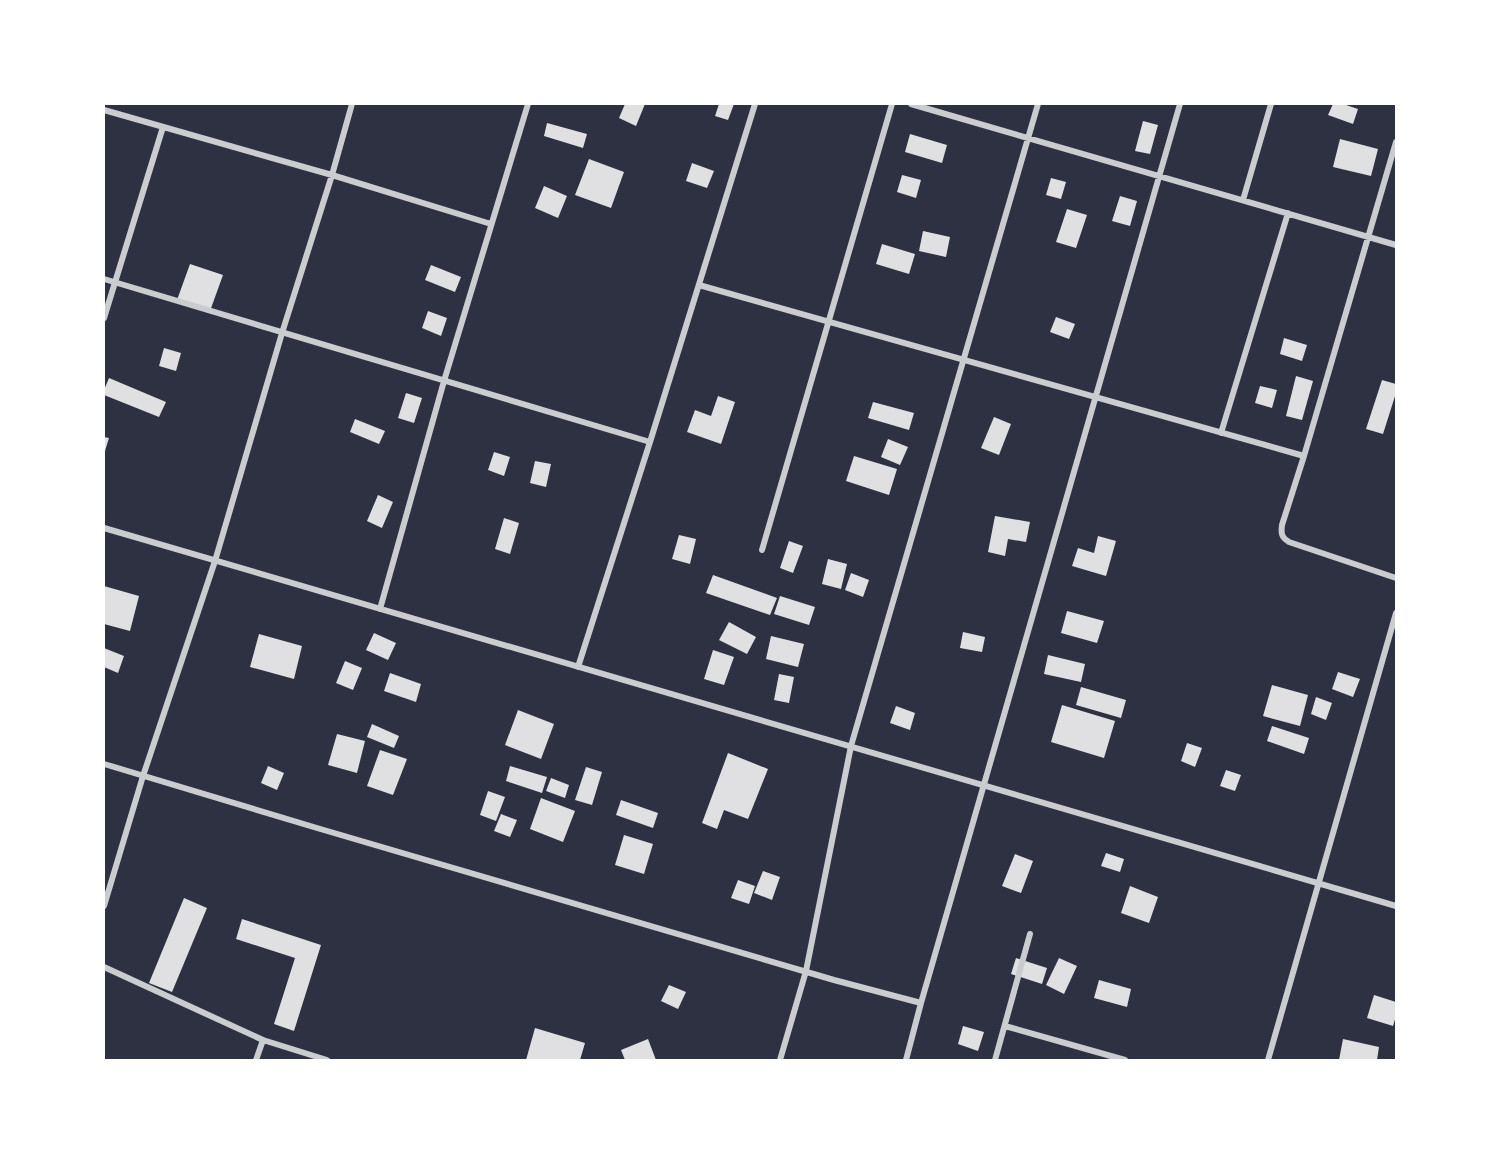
<svg xmlns="http://www.w3.org/2000/svg" width="1500" height="1164" font-family="'Sofia Sans Condensed',sans-serif">
<style>
.building{fill:#e0e0e3}
.lines{fill:none;stroke-linecap:round;stroke-linejoin:round}
.minor{stroke:#caccd0;stroke-width:6}
</style>
<rect width="100%" height="100%" fill="#2d3142"/>
<path class="building" d="M 625,104 L 645,104 L 636,126 L 619,118 Z
M 719,104 L 734,104 L 728,120 L 715,116 Z
M 1333,104 L 1343,104 L 1358,109 L 1353,124 L 1328,115 Z
M 1143,121 L 1158,125 L 1150,154 L 1135,151 Z
M 547,123 L 587,134 L 583,148 L 544,136 Z
M 910,134 L 947,145 L 942,163 L 905,152 Z
M 1340,139 L 1378,149 L 1371,176 L 1333,167 Z
M 589,159 L 624,172 L 611,208 L 575,195 Z
M 692,163 L 714,171 L 707,188 L 686,181 Z
M 902,175 L 921,180 L 916,198 L 897,192 Z
M 1051,178 L 1066,182 L 1061,199 L 1046,195 Z
M 544,186 L 567,196 L 558,218 L 535,208 Z
M 1120,196 L 1137,201 L 1130,226 L 1112,221 Z
M 1067,209 L 1087,215 L 1076,248 L 1056,242 Z
M 923,231 L 950,237 L 946,257 L 919,251 Z
M 882,244 L 915,254 L 909,274 L 876,264 Z
M 190,264 L 223,275 L 210,311 L 177,300 Z
M 431,265 L 461,277 L 455,292 L 425,280 Z
M 428,311 L 447,318 L 441,336 L 422,328 Z
M 1056,317 L 1075,324 L 1069,339 L 1050,332 Z
M 1284,338 L 1307,345 L 1302,361 L 1280,354 Z
M 164,348 L 181,353 L 176,371 L 159,366 Z
M 1296,376 L 1313,381 L 1302,420 L 1286,416 Z
M 109,378 L 166,402 L 159,417 L 104,395 L 104,390 Z
M 1382,380 L 1396,384 L 1396,393 L 1383,434 L 1366,429 Z
M 1260,386 L 1277,390 L 1272,408 L 1255,403 Z
M 406,393 L 422,398 L 414,423 L 398,418 Z
M 718,396 L 735,402 L 721,444 L 687,432 L 695,410 L 711,416 Z
M 873,402 L 914,413 L 909,430 L 868,418 Z
M 994,417 L 1011,424 L 999,455 L 981,448 Z
M 355,419 L 385,431 L 379,444 L 350,432 Z
M 104,437 L 109,438 L 104,454 Z
M 888,439 L 908,447 L 900,465 L 881,457 Z
M 494,452 L 510,457 L 504,476 L 488,470 Z
M 854,456 L 897,469 L 889,495 L 846,481 Z
M 535,461 L 551,464 L 546,487 L 530,483 Z
M 378,495 L 393,502 L 382,528 L 367,521 Z
M 995,516 L 1030,522 L 1026,542 L 1008,539 L 1005,556 L 988,552 Z
M 504,518 L 519,523 L 510,554 L 495,549 Z
M 679,535 L 696,539 L 690,564 L 672,559 Z
M 1098,536 L 1116,541 L 1106,576 L 1072,566 L 1078,548 L 1094,553 Z
M 789,541 L 803,546 L 793,573 L 780,568 Z
M 828,559 L 847,564 L 841,589 L 822,584 Z
M 851,573 L 869,580 L 863,597 L 845,590 Z
M 713,575 L 777,598 L 770,615 L 706,593 Z
M 104,586 L 139,596 L 130,631 L 104,624 Z
M 780,596 L 815,607 L 809,625 L 774,614 Z
M 1067,611 L 1104,621 L 1097,643 L 1061,633 Z
M 729,622 L 756,637 L 747,654 L 719,640 Z
M 963,632 L 985,637 L 982,652 L 960,648 Z
M 374,633 L 396,643 L 388,660 L 366,650 Z
M 259,634 L 302,646 L 294,679 L 250,667 Z
M 771,636 L 804,644 L 798,667 L 766,659 Z
M 104,648 L 124,656 L 118,673 L 104,667 Z
M 713,650 L 734,657 L 724,685 L 704,679 Z
M 1048,655 L 1085,664 L 1081,682 L 1044,674 Z
M 345,661 L 362,668 L 353,690 L 336,683 Z
M 1338,672 L 1360,679 L 1353,697 L 1332,689 Z
M 390,673 L 421,684 L 416,702 L 384,691 Z
M 779,674 L 794,677 L 789,703 L 774,700 Z
M 1272,685 L 1308,695 L 1300,726 L 1263,716 Z
M 1081,687 L 1126,700 L 1121,718 L 1076,705 Z
M 1316,697 L 1332,703 L 1326,720 L 1311,714 Z
M 1062,705 L 1115,721 L 1104,758 L 1051,742 Z
M 896,706 L 915,713 L 910,730 L 890,723 Z
M 518,710 L 554,724 L 541,759 L 505,745 Z
M 372,724 L 399,736 L 394,748 L 367,737 Z
M 1272,726 L 1309,738 L 1304,754 L 1267,741 Z
M 337,734 L 365,741 L 357,773 L 328,765 Z
M 1187,743 L 1202,748 L 1195,767 L 1181,761 Z
M 380,750 L 407,759 L 393,795 L 367,786 Z
M 728,753 L 768,769 L 748,819 L 724,810 L 717,829 L 702,823 Z
M 268,766 L 284,773 L 277,790 L 261,783 Z
M 510,766 L 547,777 L 542,793 L 506,781 Z
M 586,767 L 602,772 L 592,805 L 575,800 Z
M 1226,770 L 1241,775 L 1235,791 L 1220,786 Z
M 551,778 L 569,785 L 565,798 L 546,791 Z
M 488,791 L 505,797 L 496,821 L 480,815 Z
M 541,798 L 575,811 L 563,842 L 530,829 Z
M 621,800 L 658,813 L 653,828 L 616,815 Z
M 501,814 L 517,820 L 510,837 L 494,831 Z
M 624,835 L 653,844 L 644,874 L 615,865 Z
M 1106,853 L 1124,859 L 1120,872 L 1101,866 Z
M 1015,854 L 1033,861 L 1021,893 L 1002,886 Z
M 763,871 L 780,877 L 772,900 L 754,893 Z
M 738,880 L 755,886 L 749,904 L 731,898 Z
M 1130,886 L 1158,897 L 1149,923 L 1121,913 Z
M 184,898 L 207,908 L 172,992 L 149,983 Z
M 242,919 L 321,945 L 294,1031 L 274,1024 L 295,958 L 236,939 Z
M 1016,958 L 1047,968 L 1042,984 L 1011,974 Z
M 1059,958 L 1077,966 L 1064,994 L 1046,985 Z
M 1099,980 L 1131,989 L 1127,1007 L 1094,998 Z
M 669,985 L 686,992 L 678,1009 L 661,1001 Z
M 1374,995 L 1396,1002 L 1396,1016 L 1393,1026 L 1367,1018 Z
M 963,1026 L 984,1032 L 978,1051 L 958,1044 Z
M 535,1028 L 585,1043 L 580,1060 L 526,1060 Z
M 648,1039 L 656,1060 L 625,1060 L 621,1050 Z
M 1343,1039 L 1379,1047 L 1377,1060 L 1339,1060 Z"/>
<g class="lines">
<path class="minor" d="M 911,104 L 1396,245
M 104,110 L 332,175 L 491,224
M 1396,142 L 1304,456 L 1282,525 C 1281,533 1281,537 1289,542 L 1396,578
M 1243,200 L 1271,104
M 104,279 L 650,442
M 699,285 L 1304,456
M 104,318 L 163,127
M 1221,433 L 1288,213
M 104,528 L 1396,906
M 762,550 L 892,104
M 380,609 L 444,381 L 528,104
M 578,667 L 650,442 L 755,104
M 104,764 L 317,828 L 834,980 L 921,1003
M 104,906 L 143,776 L 215,561 L 282,333 L 332,175 L 352,104
M 104,967 L 263,1040 L 256,1060
M 1005,1026 L 1125,1060
M 263,1040 L 327,1060
M 780,1060 L 806,971 L 851,746 L 1038,104
M 906,1060 L 921,1003 L 1180,104
M 995,1060 L 1030,934
M 1268,1060 L 1396,613"/>
</g>
<rect width="1500" height="1164" fill="none" stroke="#ffffff" stroke-width="210"/>
</svg>
